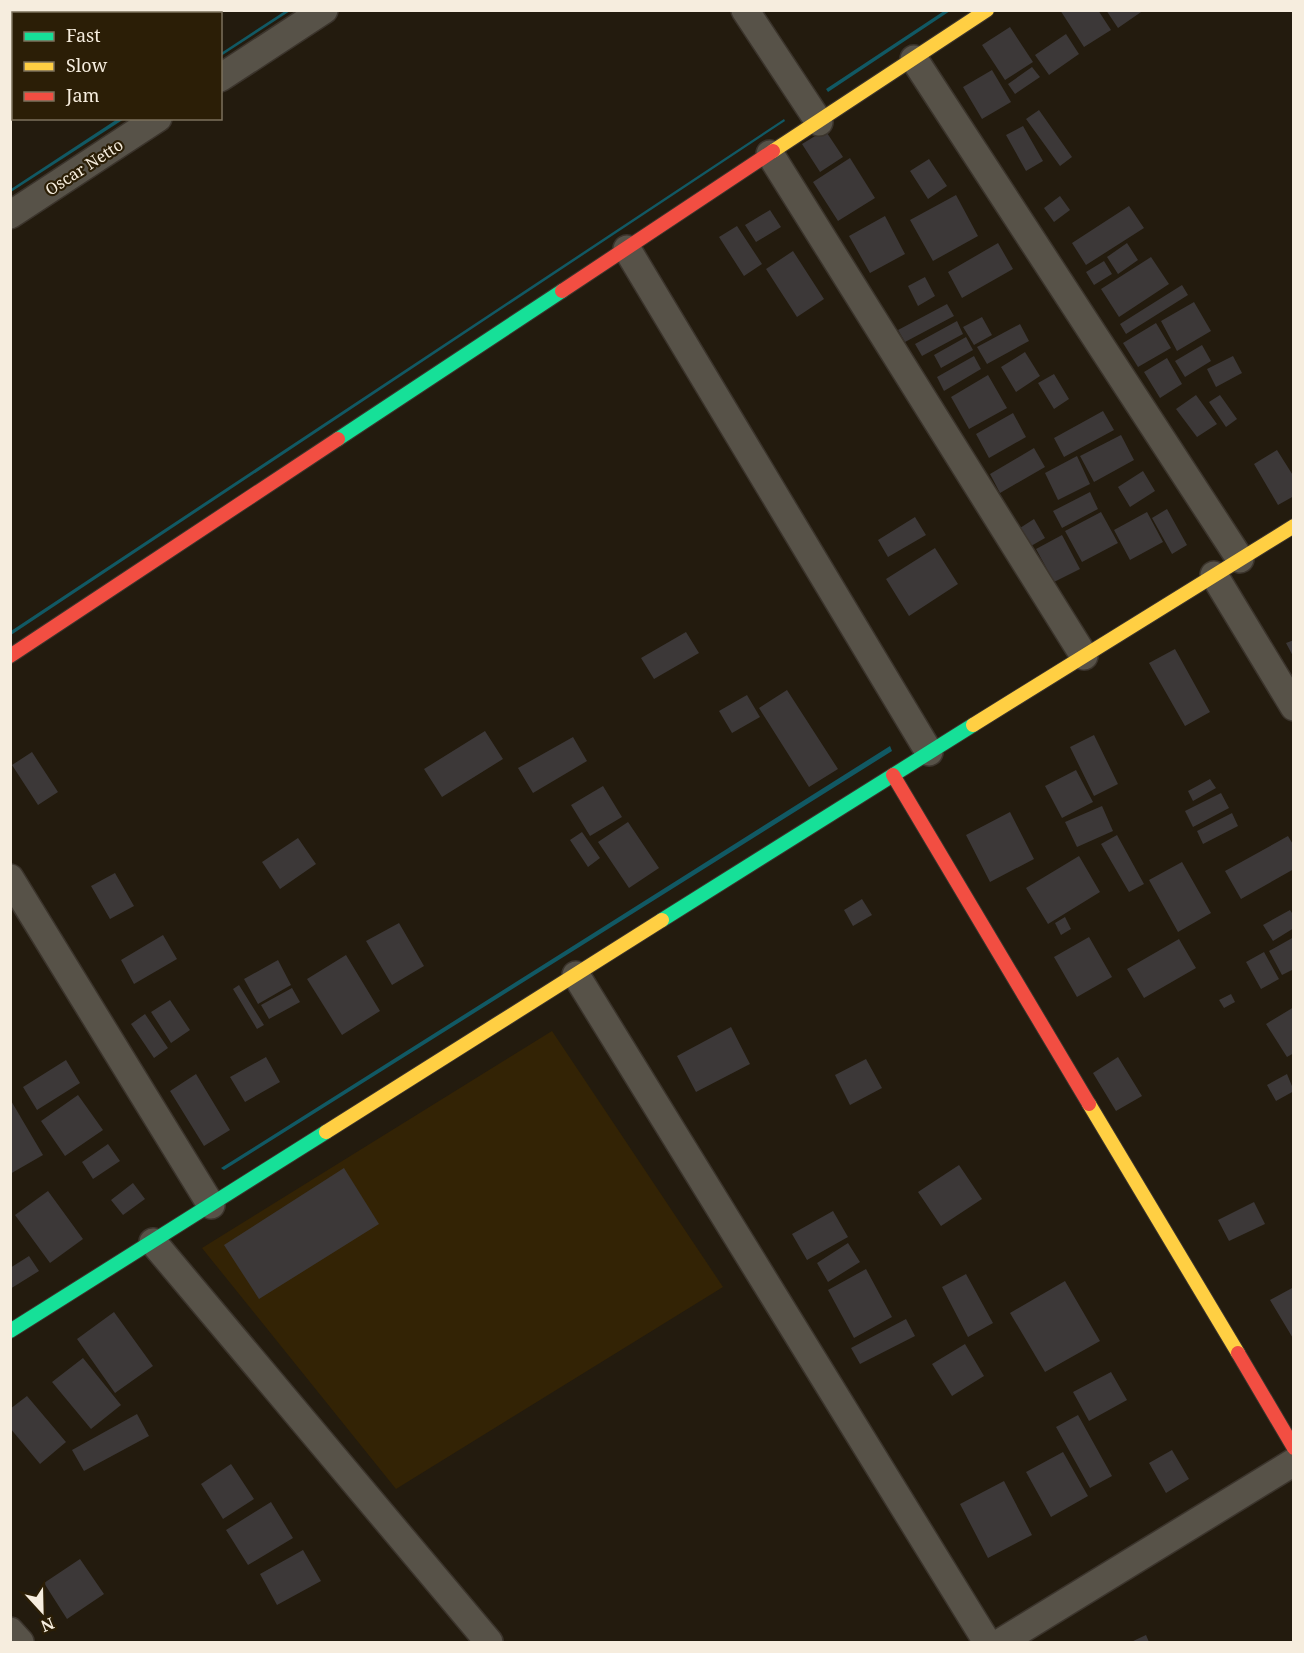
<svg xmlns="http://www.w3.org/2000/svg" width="1304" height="1653" font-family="'Noto Serif',serif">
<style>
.built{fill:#332305}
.water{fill:#115964}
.building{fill:#3c3838}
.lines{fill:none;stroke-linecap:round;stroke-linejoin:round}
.street-casing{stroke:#3b342c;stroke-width:30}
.fast-casing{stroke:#3b342c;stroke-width:16}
.slow-casing{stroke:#3b342c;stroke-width:16}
.jam-casing{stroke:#3b342c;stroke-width:16}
.street{stroke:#575248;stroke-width:27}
.fast{stroke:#16e098;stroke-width:14}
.slow{stroke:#ffcf43;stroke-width:14}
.jam{stroke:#f24e42;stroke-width:14}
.labels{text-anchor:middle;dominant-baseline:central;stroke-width:4.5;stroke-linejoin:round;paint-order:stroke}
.street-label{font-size:16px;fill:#f6edde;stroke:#2b1e06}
</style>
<rect width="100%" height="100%" fill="#231b0e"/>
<path class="built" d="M 552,1031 L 723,1287 L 396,1489 L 202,1248 Z"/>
<path class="water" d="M 285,11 L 290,11 L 221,56 L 221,53 Z
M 944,11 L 950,11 L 828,92 L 826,89 Z
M 119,118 L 124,119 L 11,192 L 11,189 Z
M 784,119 L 785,121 L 11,635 L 11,631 Z
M 890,746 L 892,751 L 224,1170 L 221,1168 Z"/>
<path class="building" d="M 1060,10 L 1098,10 L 1111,30 L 1084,47 Z
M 1106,10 L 1144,10 L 1118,28 Z
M 1010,27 L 1033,62 L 1005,80 L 982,45 Z
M 1066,34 L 1079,54 L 1049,75 L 1035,55 Z
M 1032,67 L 1040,77 L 1015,94 L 1008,84 Z
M 992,70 L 1011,102 L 982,119 L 963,87 Z
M 1039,110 L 1072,157 L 1060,166 L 1026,119 Z
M 1023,126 L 1043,161 L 1026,171 L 1006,135 Z
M 825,130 L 843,157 L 820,172 L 802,144 Z
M 850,158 L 875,198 L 838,221 L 813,182 Z
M 929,159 L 947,186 L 928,199 L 910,171 Z
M 956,195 L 978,236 L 933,261 L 910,220 Z
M 1060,196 L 1070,210 L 1054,222 L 1044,208 Z
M 1129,206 L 1144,228 L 1086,265 L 1072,243 Z
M 770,210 L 781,227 L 756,242 L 745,225 Z
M 885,216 L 905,254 L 870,273 L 849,236 Z
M 737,226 L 762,264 L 744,276 L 719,237 Z
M 998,243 L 1013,269 L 962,298 L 948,272 Z
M 1127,243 L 1138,260 L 1118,274 L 1107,257 Z
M 793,251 L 824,299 L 797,317 L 766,269 Z
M 1151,257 L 1169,284 L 1119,317 L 1101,289 Z
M 1104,261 L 1112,274 L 1094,285 L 1086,272 Z
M 925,277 L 935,296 L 918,306 L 908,286 Z
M 1182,285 L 1188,295 L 1126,334 L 1120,324 Z
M 1194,302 L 1211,331 L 1177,351 L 1161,321 Z
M 947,304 L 954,316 L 905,342 L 898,330 Z
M 982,317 L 992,335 L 974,345 L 963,327 Z
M 957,321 L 963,334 L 922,356 L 915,344 Z
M 1156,323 L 1171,348 L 1138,367 L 1123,343 Z
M 1020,324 L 1029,341 L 987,364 L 977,347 Z
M 966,337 L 973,350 L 941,368 L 934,355 Z
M 1202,345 L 1211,361 L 1185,377 L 1175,361 Z
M 1025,352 L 1040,376 L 1016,392 L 1001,367 Z
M 974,356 L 981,369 L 944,391 L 937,377 Z
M 1233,356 L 1242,373 L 1216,387 L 1207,369 Z
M 1167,358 L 1182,384 L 1160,398 L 1144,372 Z
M 1054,374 L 1069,399 L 1054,409 L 1038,383 Z
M 988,375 L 1007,408 L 969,429 L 951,397 Z
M 1196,395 L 1217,424 L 1197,437 L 1176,409 Z
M 1220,395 L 1237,419 L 1226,427 L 1209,402 Z
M 1103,411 L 1114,430 L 1064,457 L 1054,438 Z
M 1013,413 L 1026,437 L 989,458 L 976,434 Z
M 1121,435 L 1134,460 L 1094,482 L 1080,456 Z
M 1034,448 L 1045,467 L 1000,493 L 990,474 Z
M 1277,450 L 1294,477 L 1294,496 L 1278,505 L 1254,464 Z
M 1077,456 L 1090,484 L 1058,500 L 1045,473 Z
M 1143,471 L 1155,491 L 1130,507 L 1118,487 Z
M 1090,492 L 1098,509 L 1062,528 L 1053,511 Z
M 1167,509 L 1187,545 L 1172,554 L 1152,518 Z
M 1101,512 L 1118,543 L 1082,562 L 1065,531 Z
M 1147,512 L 1163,542 L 1130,560 L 1114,530 Z
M 915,517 L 926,535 L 888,557 L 878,540 Z
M 1034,519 L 1045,538 L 1031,546 L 1020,528 Z
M 1062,535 L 1080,569 L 1054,582 L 1036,549 Z
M 935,548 L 958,584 L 909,616 L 886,579 Z
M 686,632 L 699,653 L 654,679 L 641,658 Z
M 1294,640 L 1294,658 L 1286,643 Z
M 1175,649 L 1210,712 L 1185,726 L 1149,663 Z
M 787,690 L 838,769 L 809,787 L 759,708 Z
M 747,695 L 760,717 L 732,733 L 719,711 Z
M 485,731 L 503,759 L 442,797 L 424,769 Z
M 1094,735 L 1118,784 L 1094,796 L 1070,747 Z
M 573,737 L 587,761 L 533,793 L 518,768 Z
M 32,752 L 58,792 L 38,805 L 12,765 Z
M 1076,770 L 1093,802 L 1062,818 L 1045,786 Z
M 1210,779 L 1216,788 L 1193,801 L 1188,791 Z
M 603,786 L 622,817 L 590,836 L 571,805 Z
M 1221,793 L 1229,808 L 1193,827 L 1185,811 Z
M 1102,806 L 1113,831 L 1077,847 L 1065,822 Z
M 1010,812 L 1034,859 L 990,882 L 966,835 Z
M 1232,813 L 1238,826 L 1203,844 L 1197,831 Z
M 628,822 L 659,868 L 629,888 L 598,842 Z
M 582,832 L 600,858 L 588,867 L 570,840 Z
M 1117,835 L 1144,884 L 1129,892 L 1101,844 Z
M 1288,836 L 1294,846 L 1294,869 L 1241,899 L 1225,871 Z
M 298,838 L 316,864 L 280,889 L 262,862 Z
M 1079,856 L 1100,892 L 1048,924 L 1026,888 Z
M 1182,862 L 1211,913 L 1178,932 L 1149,880 Z
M 115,873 L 134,906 L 110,919 L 91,886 Z
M 862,899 L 872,915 L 853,926 L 844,910 Z
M 1290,910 L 1294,916 L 1294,928 L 1273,941 L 1263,925 Z
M 1065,917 L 1071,929 L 1061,935 L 1055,923 Z
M 399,923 L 424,966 L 392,985 L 366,941 Z
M 163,935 L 177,959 L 134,984 L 121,960 Z
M 1089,937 L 1112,977 L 1077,997 L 1054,957 Z
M 1294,937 L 1294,969 L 1282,975 L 1269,951 Z
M 1179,939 L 1196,968 L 1144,998 L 1127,969 Z
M 1264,952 L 1279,979 L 1261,989 L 1246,962 Z
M 346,955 L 380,1011 L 342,1035 L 307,979 Z
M 278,960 L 291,985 L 258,1004 L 244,979 Z
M 239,985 L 264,1025 L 257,1029 L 233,989 Z
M 292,988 L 300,1002 L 269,1019 L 261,1005 Z
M 1231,994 L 1235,1002 L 1224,1008 L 1219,1000 Z
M 170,1000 L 190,1030 L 171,1043 L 151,1012 Z
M 1294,1007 L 1294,1053 L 1287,1057 L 1266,1024 Z
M 145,1014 L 168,1048 L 154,1058 L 131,1024 Z
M 731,1027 L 750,1064 L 696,1092 L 677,1056 Z
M 266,1057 L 280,1082 L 245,1102 L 230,1077 Z
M 1118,1057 L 1142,1096 L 1116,1111 L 1093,1073 Z
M 866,1059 L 882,1088 L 850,1105 L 835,1075 Z
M 66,1060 L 80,1083 L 37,1110 L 23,1087 Z
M 196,1074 L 230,1130 L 204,1146 L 170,1091 Z
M 1287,1074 L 1294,1091 L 1276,1101 L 1267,1085 Z
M 78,1095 L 103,1130 L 65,1156 L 41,1121 Z
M 10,1099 L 43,1155 L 10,1174 Z
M 108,1144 L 120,1161 L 93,1179 L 82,1162 Z
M 959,1165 L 982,1199 L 941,1226 L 918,1192 Z
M 344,1168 L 379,1224 L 259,1299 L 224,1245 Z
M 133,1183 L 145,1199 L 123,1215 L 111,1200 Z
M 48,1191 L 83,1239 L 50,1263 L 15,1215 Z
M 1254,1202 L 1265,1224 L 1229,1241 L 1218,1220 Z
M 833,1211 L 848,1237 L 807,1260 L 792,1234 Z
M 848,1243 L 860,1262 L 828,1282 L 817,1263 Z
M 29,1256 L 39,1271 L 10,1289 L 10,1268 Z
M 866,1269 L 892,1317 L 854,1338 L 828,1290 Z
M 966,1274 L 993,1323 L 968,1337 L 942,1287 Z
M 1065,1281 L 1100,1341 L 1045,1372 L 1010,1313 Z
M 1294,1287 L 1294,1340 L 1270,1300 Z
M 114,1312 L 153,1366 L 115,1393 L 77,1339 Z
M 906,1319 L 915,1336 L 860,1364 L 851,1348 Z
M 965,1344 L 984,1376 L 952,1396 L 932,1364 Z
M 83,1358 L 121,1405 L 91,1429 L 52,1382 Z
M 1111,1372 L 1127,1400 L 1089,1421 L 1073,1392 Z
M 27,1396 L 66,1442 L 40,1464 L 10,1428 L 10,1409 Z
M 137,1414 L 149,1436 L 84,1471 L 72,1450 Z
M 1078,1415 L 1112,1476 L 1090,1488 L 1056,1427 Z
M 1172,1450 L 1189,1479 L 1166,1493 L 1149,1463 Z
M 1063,1452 L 1088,1496 L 1051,1517 L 1026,1472 Z
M 231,1464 L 254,1499 L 223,1519 L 201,1484 Z
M 1004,1481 L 1032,1535 L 988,1558 L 960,1504 Z
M 271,1502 L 293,1538 L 248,1565 L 226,1530 Z
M 303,1550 L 321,1581 L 277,1605 L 260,1574 Z
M 80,1559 L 104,1594 L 67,1619 L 44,1583 Z
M 1146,1635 L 1149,1642 L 1131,1642 Z"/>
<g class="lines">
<defs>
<path id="street" d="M 745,10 L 819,122
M 914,59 L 1240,559
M 220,78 L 324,10
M 770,154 L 1084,656
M 10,215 L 158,118
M 627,249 L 929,752
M 1214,575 L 1294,707
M 10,878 L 211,1205
M 576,975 L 987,1642
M 153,1242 L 489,1642
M 10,1631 L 20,1642
M 1001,1642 L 1294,1462"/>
<path id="fast" d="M 338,439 L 562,291
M 662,920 L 973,725
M 10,1331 L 326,1132"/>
<path id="slow" d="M 773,151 L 987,10
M 973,725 L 1294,526
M 1089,1104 L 1238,1353
M 326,1132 L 662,920"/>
<path id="jam" d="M 562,291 L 773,151
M 10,656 L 338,439
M 893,775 L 1089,1104
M 1238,1353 L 1294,1448"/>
</defs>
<use href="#street" class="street-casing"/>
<use href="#fast" class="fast-casing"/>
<use href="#slow" class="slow-casing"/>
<use href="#jam" class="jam-casing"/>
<use href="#street" class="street"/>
<use href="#fast" class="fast"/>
<use href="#slow" class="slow"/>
<use href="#jam" class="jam"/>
</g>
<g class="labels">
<g class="street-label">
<text transform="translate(84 167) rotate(-33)">Oscar Netto</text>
</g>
</g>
<rect width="1304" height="1653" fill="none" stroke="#f6edde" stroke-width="24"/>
<rect x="12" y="12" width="210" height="108" fill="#2b1e06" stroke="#7c715c" stroke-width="1.5"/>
<rect x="24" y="32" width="30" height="9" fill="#16e098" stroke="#7c715c" stroke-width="1.5"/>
<text x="66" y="42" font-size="18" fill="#f6edde">Fast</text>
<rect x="24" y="62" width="30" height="9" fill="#ffcf43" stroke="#7c715c" stroke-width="1.5"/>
<text x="66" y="72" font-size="18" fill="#f6edde">Slow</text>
<rect x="24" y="92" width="30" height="9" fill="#f24e42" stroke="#7c715c" stroke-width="1.5"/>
<text x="66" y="102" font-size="18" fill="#f6edde">Jam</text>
<g transform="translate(42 1611) rotate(158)" stroke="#2b1e06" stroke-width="4.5" paint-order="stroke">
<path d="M0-4.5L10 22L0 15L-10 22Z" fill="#f6edde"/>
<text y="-9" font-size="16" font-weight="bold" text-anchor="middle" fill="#f6edde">N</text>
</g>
</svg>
